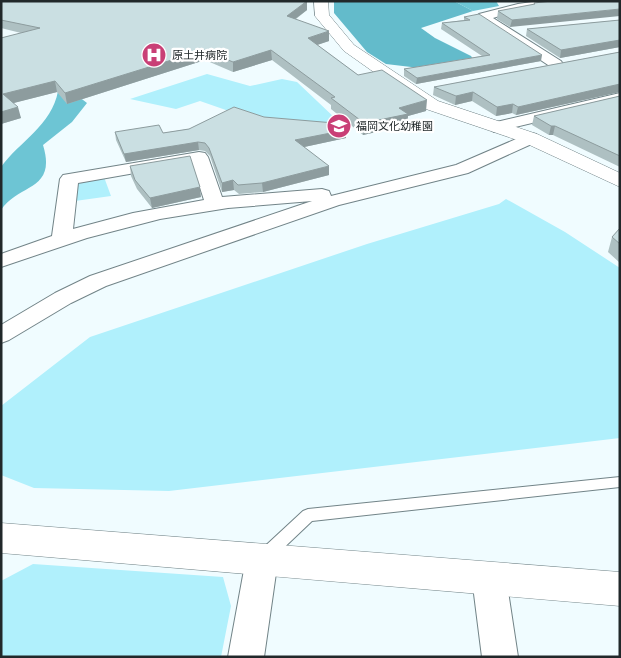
<svg xmlns="http://www.w3.org/2000/svg" width="621" height="658" font-family="Lora,'Noto Sans JP',serif">
<style>
.green{fill:#b0f0fc}
.forest{fill:#6dc5d4}
.water{fill:#63bbcb}
.lines{fill:none;stroke-linecap:round;stroke-linejoin:round}
.service-casing{stroke:#728488;stroke-width:2}
.minor-casing{stroke:#728488;stroke-width:2}
.tertiary-casing{stroke:#728488;stroke-width:1}
.service{fill:#fff;fill-rule:evenodd}
.minor{fill:#fff;fill-rule:evenodd}
.tertiary{fill:#fff;fill-rule:evenodd}
.wall{fill:#aec0c2}
.shaded-wall{fill:#8d9c9e}
.building{fill:#cadfe2;stroke:#8d9c9e}
.labels{text-anchor:middle;dominant-baseline:central;stroke-width:4.5;stroke-linejoin:round;paint-order:stroke}
.far-poi-label{font-size:11px;fill:#21282a;stroke:#fff;text-anchor:start}
</style>
<rect width="100%" height="100%" fill="#f0fcff"/>
<path class="green" d="M 207,74 L 250,86 L 282,79 L 297,82 L 337,120 L 286,131 L 200,101 L 176,109 L 130,99 Z
M 104,177 L 111,196 L 75,201 L 77,181 Z
M 506,199 L 565,232 L 620,268 L 620,438 L 169,491 L 34,488 L 1,475 L 1,406 L 90,337 L 367,244 L 499,204 Z
M 33,564 L 223,577 L 231,606 L 221,657 L 1,657 L 1,581 Z"/>
<path class="forest" d="M 454,1 L 496,1 L 499,6 L 473,11 Z
M 70,90 L 87,103 L 72,122 L 43,145 C 57,191 19,183 1,210 L 1,167 C 19,142 52,125 58,91 Z"/>
<path class="water" d="M 334,1 L 454,1 L 473,11 L 421,28 L 435,38 L 471,56 L 481,70 L 428,69 L 386,64 L 367,52 L 334,13 Z"/>
<g class="lines">
<defs>
<path id="service" d="M 620,477 L 620,487 L 312,521 L 272,559 L 267,561 L 262,559 L 259,554 L 262,549 L 303,511 L 308,509 Z"/>
<path id="minor" d="M 539,1 L 578,1 L 572,4 L 519,10 L 493,18 L 561,61 L 563,64 L 561,67 L 551,67 L 477,17 L 479,14 L 518,4 Z
M 620,93 L 620,102 L 494,132 L 486,127 L 488,124 Z
M 530,133 L 536,134 L 538,138 L 536,142 L 468,173 L 339,205 L 106,286 L 71,303 L 9,340 L 1,343 L 1,325 L 55,293 L 90,276 L 312,201 L 228,208 L 160,219 L 87,238 L 1,267 L 1,254 L 52,236 L 60,179 L 63,175 L 199,152 L 205,153 L 208,157 L 222,197 L 322,189 L 329,191 L 331,196 L 456,165 ZM 192,163 L 204,200 L 133,213 L 73,229 L 78,183 Z
M 262,545 L 273,549 L 278,559 L 264,657 L 228,657 L 246,559 L 251,549 Z
M 489,563 L 501,568 L 506,578 L 518,657 L 482,657 L 472,578 L 477,568 Z"/>
<path id="tertiary" d="M 314,1 L 328,1 L 329,15 L 354,45 L 438,101 L 537,134 L 620,173 L 620,187 L 523,142 L 426,109 L 344,51 L 315,16 Z
M 1,523 L 620,572 L 620,606 L 1,553 Z"/>
</defs>
<use href="#service" class="service-casing"/>
<use href="#minor" class="minor-casing"/>
<use href="#tertiary" class="tertiary-casing"/>
<use href="#service" class="service"/>
<use href="#minor" class="minor"/>
<use href="#tertiary" class="tertiary"/>
</g>
<path class="wall" d="M 1,1 L 307,10 L 296,19 L 329,41 L 317,45 L 358,75 L 426,111 L 408,116 L 407,125 L 363,135 L 331,109 L 331,105 L 272,60 L 233,72 L 205,60 L 67,104 L 57,92 L 13,103 L 21,118 L 1,124 L 1,38 L 21,33 L 1,28 Z
M 552,1 L 510,27 L 497,19 L 498,11 L 533,5 L 534,3 Z
M 464,17 L 541,61 L 416,84 L 404,76 L 404,69 L 482,56 L 441,29 L 442,23 L 464,20 Z
M 620,20 L 620,47 L 560,58 L 526,36 L 527,29 Z
M 620,52 L 620,92 L 516,115 L 512,113 L 496,116 L 472,101 L 455,105 L 433,95 L 434,87 Z
M 620,96 L 620,167 L 553,135 L 549,135 L 532,125 L 534,116 Z
M 264,117 L 346,130 L 346,138 L 304,147 L 329,175 L 263,192 L 239,194 L 234,190 L 222,192 L 210,156 L 205,151 L 199,150 L 126,162 L 116,140 L 115,132 L 163,133 Z
M 130,166 L 201,197 L 152,208 L 137,189 L 131,176 Z
M 620,228 L 620,263 L 608,252 L 612,237 Z"/>
<path class="shaded-wall" d="M 307,1 L 307,10 L 287,25 L 287,16 Z
M 620,9 L 620,16 L 510,27 L 512,20 Z
M 329,31 L 329,41 L 308,48 L 308,38 Z
M 620,40 L 620,47 L 560,58 L 561,50 Z
M 204,50 L 205,60 L 67,104 L 65,93 Z
M 271,50 L 272,60 L 233,72 L 233,62 Z
M 542,55 L 541,61 L 416,84 L 417,78 Z
M 55,81 L 57,92 L 6,105 L 3,94 Z
M 620,84 L 620,92 L 516,115 L 518,107 Z
M 473,92 L 472,101 L 455,105 L 456,96 Z
M 427,100 L 426,111 L 408,116 L 407,125 L 363,135 L 364,123 L 399,108 Z
M 513,104 L 512,113 L 496,116 L 497,107 Z
M 18,107 L 21,118 L 1,124 L 1,112 Z
M 551,126 L 555,126 L 553,135 L 549,135 Z
M 346,130 L 346,138 L 295,149 L 295,140 Z
M 198,142 L 199,150 L 126,162 L 124,154 Z
M 329,166 L 329,175 L 263,192 L 262,183 Z
M 233,180 L 234,190 L 222,192 L 222,183 Z
M 200,187 L 201,197 L 152,208 L 150,198 Z"/>
<path class="building" d="M 1,1 L 307,1 L 287,16 L 329,31 L 308,38 L 358,75 L 382,70 L 427,100 L 399,108 L 408,114 L 364,123 L 331,98 L 335,97 L 271,50 L 233,62 L 204,50 L 65,93 L 55,81 L 3,94 L 18,107 L 1,112 L 1,38 L 40,28 L 1,20 Z
M 552,1 L 620,1 L 620,9 L 512,20 L 498,11 L 535,4 L 534,3 Z
M 479,14 L 542,55 L 417,78 L 404,69 L 490,55 L 442,23 L 470,20 L 464,17 Z
M 620,20 L 620,40 L 561,50 L 527,29 Z
M 620,52 L 620,84 L 518,107 L 513,104 L 497,107 L 473,92 L 456,96 L 434,87 Z
M 620,96 L 620,156 L 555,126 L 551,126 L 534,116 Z
M 234,107 L 264,117 L 346,124 L 346,130 L 295,140 L 329,166 L 262,183 L 238,185 L 233,180 L 222,183 L 209,148 L 205,143 L 198,142 L 124,154 L 115,132 L 159,125 L 163,133 L 189,129 Z
M 190,156 L 200,187 L 150,198 L 135,180 L 130,166 Z
M 620,228 L 620,244 L 612,237 Z"/>
<defs>
<symbol id="hospital-disc" viewBox="-11 -11 22 22"><circle r="9.5" fill="#c93f76" stroke="#fff"/><path d="M-5-5h3v3.5h4V-5h3V5h-3V1.5h-4V5h-3Z" fill="#fff"/></symbol>
<symbol id="school-disc" viewBox="-11 -11 22 22"><circle r="9.5" fill="#c93f76" stroke="#fff"/><path d="M0-5L7-2L0 1L-7-2ZM-4 1L0 2.5L4 1V4Q0 6-4 4Z" fill="#fff"/></symbol>
</defs>
<g fill-rule="evenodd">
<use href="#hospital-disc" x="140" y="41" width="28" height="28"/>
<use href="#school-disc" x="325" y="112" width="28" height="28"/>
</g>
<g class="labels">
<g class="far-poi-label">
<text x="172" y="55">原土井病院</text>
<text x="356" y="126">福岡文化幼稚園</text>
</g>
</g>
<rect width="621" height="658" fill="none" stroke="#21282a" stroke-width="5"/>
</svg>
